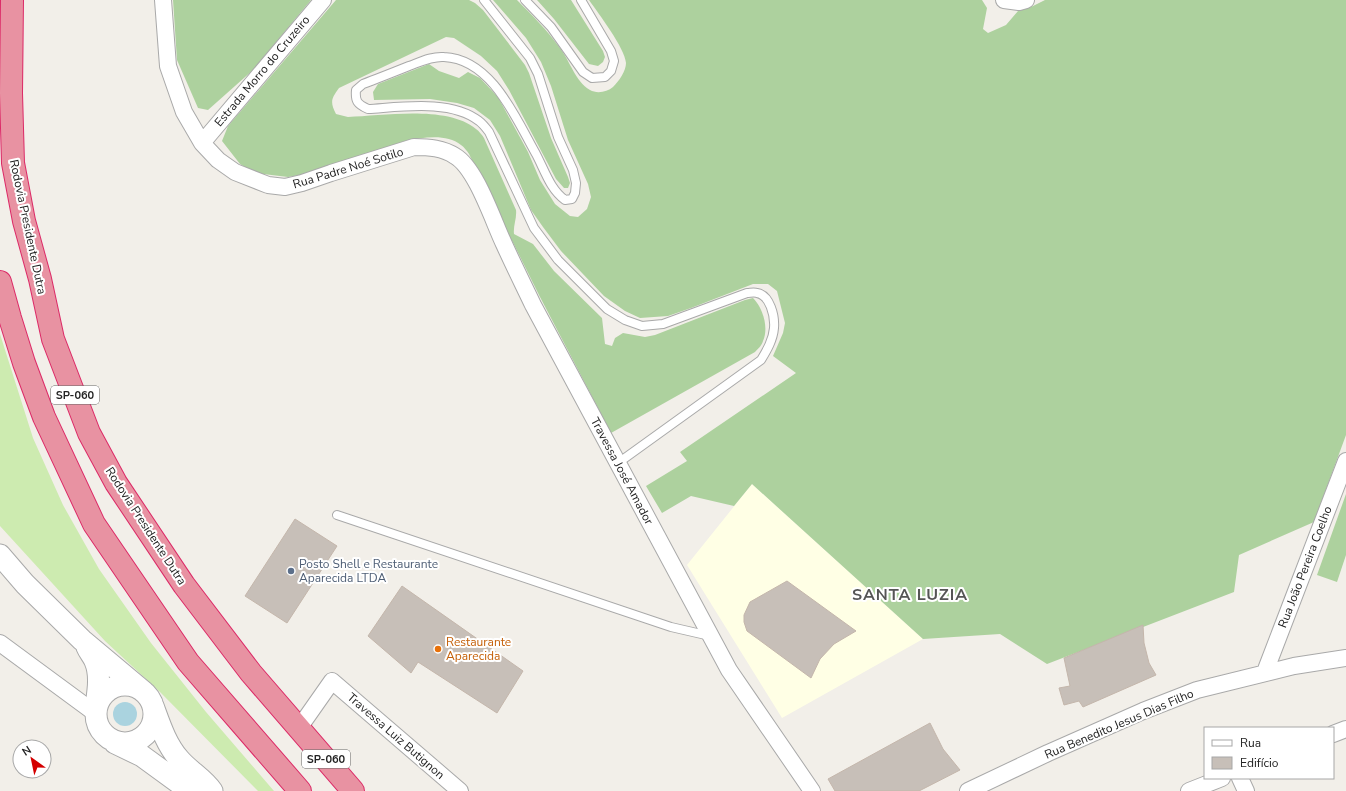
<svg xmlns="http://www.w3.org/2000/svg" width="1346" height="791" font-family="'Nunito Sans',sans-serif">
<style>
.education{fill:#ffffe5}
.grass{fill:#cdebb0}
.forest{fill:#add19e}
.water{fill:#aad3df}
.building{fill:#c7bfb8;stroke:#c4b6ab}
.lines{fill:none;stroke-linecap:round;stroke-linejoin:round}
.service-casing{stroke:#a9a9a9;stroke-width:10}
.minor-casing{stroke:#a9a9a9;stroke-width:18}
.tertiary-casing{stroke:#a9a9a9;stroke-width:23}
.motorway-casing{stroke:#dc2a67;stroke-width:24}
.service{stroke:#fff;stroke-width:8}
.minor{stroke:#fff;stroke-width:16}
.tertiary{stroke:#fff;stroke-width:21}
.motorway{stroke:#e892a2;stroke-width:22}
.service-dot{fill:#5c6f8a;stroke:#fff;stroke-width:1.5}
.food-dot{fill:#e8710a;stroke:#fff;stroke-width:1.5}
.labels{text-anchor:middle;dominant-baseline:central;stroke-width:4;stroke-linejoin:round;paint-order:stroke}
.shield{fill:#fff;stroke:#646464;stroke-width:1}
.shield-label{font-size:11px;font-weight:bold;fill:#222}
.street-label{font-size:12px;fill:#222;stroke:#fff}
.service-label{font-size:12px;fill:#4e5e75;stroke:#fff;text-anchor:start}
.food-label{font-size:12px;fill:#c56008;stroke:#fff;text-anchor:start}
.district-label{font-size:16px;font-weight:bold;letter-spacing:1px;fill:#555;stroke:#fff}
</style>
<rect width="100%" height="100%" fill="#f2efe9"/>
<path class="education" d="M 752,484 L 923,639 L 782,718 L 687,565 Z"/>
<path class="grass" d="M 0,334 L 33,438 L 63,505 L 99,569 L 151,643 L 206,712 L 274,791 L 258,791 L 160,692 L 105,641 L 0,526 Z"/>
<path class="forest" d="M 173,0 L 311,0 L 253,70 L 208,110 L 198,108 L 177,60 Z
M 336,0 L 469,0 L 475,3 L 483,10 L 525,65 L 529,73 L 551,138 L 568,177 L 570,183 L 568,188 L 564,188 L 556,179 L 509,90 L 497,71 L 481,56 L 454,38 L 446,37 L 339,88 C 331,99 330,102 336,114 L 348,117 C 383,116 447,105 476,129 C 479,131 482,135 484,138 L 516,210 C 517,218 513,226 514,234 L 533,244 L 554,271 L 602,318 L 605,344 L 612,346 L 615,338 L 623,333 L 645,337 L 655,335 L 745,300 L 753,298 C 763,308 769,328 763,341 C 762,345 758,349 755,352 L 611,433 L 540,297 L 469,154 C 467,151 464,147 461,145 C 446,133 422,138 405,141 L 306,174 L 288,177 L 255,173 L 240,164 L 222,141 L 228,126 Z
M 493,0 L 517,0 C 532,15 547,30 560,48 C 570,61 575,81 590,90 C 597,94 607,92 613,87 C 619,81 626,71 626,63 C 625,48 598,13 589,0 L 982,0 L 987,8 L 983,29 L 988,33 L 1006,25 L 1018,11 L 1031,7 L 1045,0 L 1346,0 L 1346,435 L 1314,522 L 1239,555 L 1234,592 L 1047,664 L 1000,634 L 923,639 L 752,484 L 734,506 L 691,496 L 662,513 L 646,486 L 687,461 L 680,452 L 796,373 L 773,356 L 783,333 L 785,323 L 777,291 L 768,284 L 753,284 L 691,308 L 668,316 L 640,318 L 625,311 L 604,296 L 561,251 L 543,227 L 531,210 L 500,136 L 490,120 L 474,108 L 457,103 L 430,99 L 374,100 L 373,92 L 378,84 L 429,64 L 439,71 L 459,78 L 468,72 L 480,78 L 498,97 L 528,152 L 540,180 L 555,204 L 570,216 L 578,217 L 587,209 L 591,197 L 588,184 L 568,140 L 551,86 L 541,62 L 526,38 Z
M 537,0 L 571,0 L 603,51 L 605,57 L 603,62 L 598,66 L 589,64 L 554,19 Z
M 1346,494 L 1346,555 L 1337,582 L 1317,575 Z"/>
<path class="water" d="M113 714a12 12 0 1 1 24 0a12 12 0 1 1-24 0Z"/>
<path class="building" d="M 295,519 L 337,546 L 287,623 L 245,596 Z
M 787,581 L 856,631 L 834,644 L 820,659 L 811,678 L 747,631 L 744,622 L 744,615 L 750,602 Z
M 402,586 L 523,671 L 497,713 L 418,662 L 411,673 L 368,636 Z
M 1143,625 L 1144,643 L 1149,663 L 1156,675 L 1083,707 L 1079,701 L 1064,705 L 1059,688 L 1070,686 L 1064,658 Z
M 930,723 L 943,749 L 960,770 L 919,791 L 835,791 L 828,779 Z"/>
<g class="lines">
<defs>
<path id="service" d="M 484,0 L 530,58 L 538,74 L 558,137 L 573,170 L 576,183 L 575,193 L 572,199 L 565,200 C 550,189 545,171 536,154 C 516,119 492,59 444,57 C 432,56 420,62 409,66 C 394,72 379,78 363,84 L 356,90 C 355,101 357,104 368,109 C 401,107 451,99 479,121 C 483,124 486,128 489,132 L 534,228 L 558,260 L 607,309 L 625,320 L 642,326 L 663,324 L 747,293 C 750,293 754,292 757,293 C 770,295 775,316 774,328 C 773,340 767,350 761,360 L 618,463
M 525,0 L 551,27 L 583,72 L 592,78 L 605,77 L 611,71 L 614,61 L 611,51 L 581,0
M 337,515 L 671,627 L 710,636"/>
<path id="minor" d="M 163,0 L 168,66 L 184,112 L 202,143 L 218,160 L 235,172 L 268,185 L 285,187 L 302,183 L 331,173 L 414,147 C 429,147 443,148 455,156 C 476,168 493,221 504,244 C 513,264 523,284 533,305 L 729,670 L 812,791
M 1004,0 L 1019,2 L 1026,0
M 202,143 L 323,0
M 0,643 L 95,713
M 1265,672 L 1346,461
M 299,728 L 332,681 L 460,791
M 1333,734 L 1346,729
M 1240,778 L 1246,791
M 968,791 L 1048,753 L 1143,711 L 1197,690 L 1294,666 L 1346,658
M 1189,791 L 1222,778"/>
<path id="tertiary" d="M 0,555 L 25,584 L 82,640 L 144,692
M 87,647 C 89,652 93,656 95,661 C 101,675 98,691 96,706
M96 714a29 29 0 1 1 58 0a29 29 0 1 1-58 0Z
M 153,706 C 160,725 166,744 179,759 C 189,771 203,778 212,791
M 115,743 L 142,756 L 190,791"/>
<path id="motorway" d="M 12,0 L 11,93 L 13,163 L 24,221 L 40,279 L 53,339 L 89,433 L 116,483 L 184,585 L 251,673 L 353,791
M 0,282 L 10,318 L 24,363 L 44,417 L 94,524 L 188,662 L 300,791"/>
</defs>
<use href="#service" class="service-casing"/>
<use href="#minor" class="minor-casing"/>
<use href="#tertiary" class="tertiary-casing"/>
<use href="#motorway" class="motorway-casing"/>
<use href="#service" class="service"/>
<use href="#minor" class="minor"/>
<use href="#tertiary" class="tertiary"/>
<use href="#motorway" class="motorway"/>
</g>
<circle class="service-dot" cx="291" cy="571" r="4"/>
<circle class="food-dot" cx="438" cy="649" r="4"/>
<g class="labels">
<g class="shield">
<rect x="51" y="386" width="48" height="18" rx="3"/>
<rect x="302" y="750" width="48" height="18" rx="3"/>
</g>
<g class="shield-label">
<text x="75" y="395">SP-060</text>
<text x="326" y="759">SP-060</text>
</g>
<g class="street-label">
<text transform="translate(262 71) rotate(-50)">Estrada Morro do Cruzeiro</text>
<text transform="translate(348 168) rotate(-17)">Rua Padre Noé Sotilo</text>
<text transform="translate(28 227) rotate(78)">Rodovia Presidente Dutra</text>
<text transform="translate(622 471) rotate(62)">Travessa José Amador</text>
<text transform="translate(146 526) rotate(57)">Rodovia Presidente Dutra</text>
<text transform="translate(1305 567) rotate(-69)">Rua João Pereira Coelho</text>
<text transform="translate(1119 724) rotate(-23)">Rua Benedito Jesus Dias Filho</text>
<text transform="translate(396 736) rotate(41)">Travessa Luiz Butignon</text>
</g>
<g class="service-label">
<text x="299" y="564">Posto Shell e Restaurante<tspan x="299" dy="14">Aparecida LTDA</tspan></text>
</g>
<g class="food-label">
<text x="446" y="642">Restaurante<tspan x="446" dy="14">Aparecida</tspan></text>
</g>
<g class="district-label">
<text x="910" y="595">SANTA LUZIA</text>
</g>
</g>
<rect x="1204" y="727" width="130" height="52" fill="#ffffff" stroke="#a7a7a7"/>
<rect x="1212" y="740" width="20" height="6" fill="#ffffff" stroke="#a7a7a7"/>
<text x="1240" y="747" font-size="12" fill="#222222">Rua</text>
<rect x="1212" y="757" width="20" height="12" fill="#c7bfb8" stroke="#a7a7a7"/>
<text x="1240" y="767" font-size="12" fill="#222222">Edifício</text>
<g transform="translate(32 759) rotate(327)"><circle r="19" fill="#ffffff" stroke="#a7a7a7"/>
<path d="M0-3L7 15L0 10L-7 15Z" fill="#d40000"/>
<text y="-6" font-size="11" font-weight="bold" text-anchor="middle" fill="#222222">N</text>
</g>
</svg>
